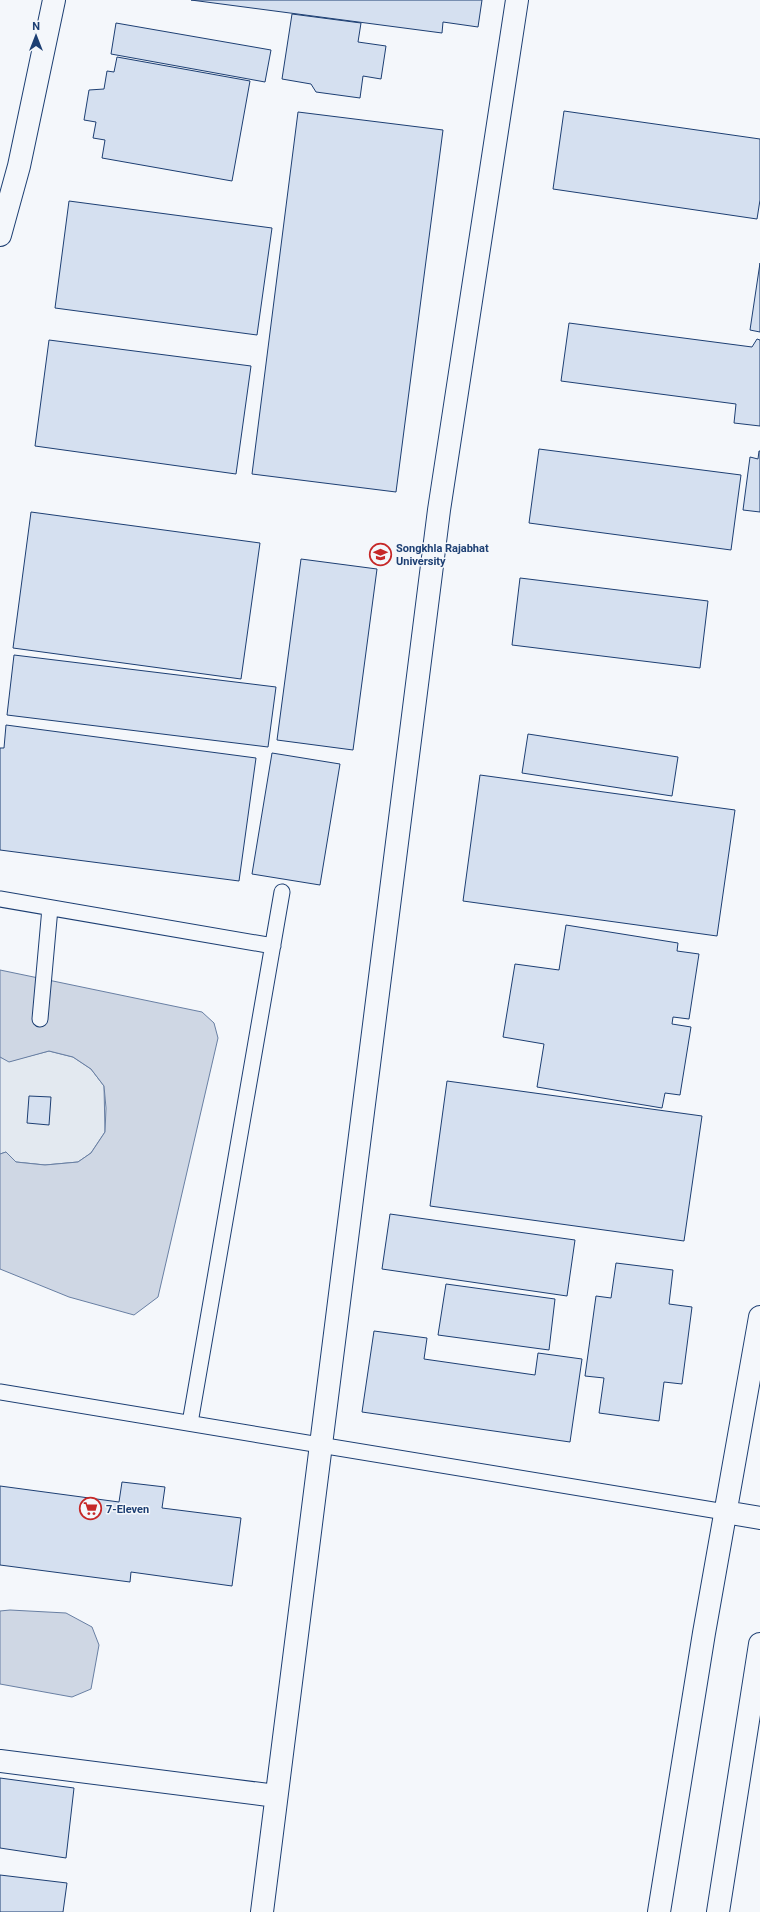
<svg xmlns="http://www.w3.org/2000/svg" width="760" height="1912" font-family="Roboto,sans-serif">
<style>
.green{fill:#e3e9f0;stroke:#687fa3}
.water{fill:#cfd7e4;stroke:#687fa3}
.building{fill:#d5e0f0;stroke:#1d3f73}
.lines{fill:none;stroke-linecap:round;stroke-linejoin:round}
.service-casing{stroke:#1d3f73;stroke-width:17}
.minor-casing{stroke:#1d3f73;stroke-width:24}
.secondary-casing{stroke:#1d3f73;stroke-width:24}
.service{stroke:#f4f7fb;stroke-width:15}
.minor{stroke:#f4f7fb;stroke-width:22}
.secondary{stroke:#f4f7fb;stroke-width:22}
.labels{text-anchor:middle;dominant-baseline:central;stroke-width:3;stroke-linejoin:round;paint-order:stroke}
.poi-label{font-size:11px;font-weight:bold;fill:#1d3f73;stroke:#f4f7fb;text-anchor:start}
</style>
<rect width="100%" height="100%" fill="#f4f7fb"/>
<path class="green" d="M 49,1051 L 73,1057 L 91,1069 L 104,1086 L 105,1132 L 91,1153 L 78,1162 L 45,1165 L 16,1162 L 6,1152 L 0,1154 L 0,1057 L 10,1061 Z"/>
<path class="water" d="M 0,970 L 202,1012 L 214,1023 L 218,1038 L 158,1297 L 134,1315 L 69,1297 L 0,1269 L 0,1154 L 6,1152 L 16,1162 L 45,1165 L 78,1162 L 91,1153 L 105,1132 L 106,1108 L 104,1086 L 91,1069 L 73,1057 L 49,1051 L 9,1062 L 0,1057 Z
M 10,1610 L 66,1613 L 92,1627 L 99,1645 L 91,1689 L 72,1697 L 0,1684 L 0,1611 Z"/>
<path class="building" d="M 191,0 L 482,0 L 478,27 L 443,22 L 442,33 Z
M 292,14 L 361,23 L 358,42 L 386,46 L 381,79 L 363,76 L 360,98 L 316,92 L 311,84 L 282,79 Z
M 116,23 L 271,50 L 265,82 L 111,54 Z
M 117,57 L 250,81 L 232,181 L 102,158 L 105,140 L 93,138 L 96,122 L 84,120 L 89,90 L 104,89 L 107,71 L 114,72 Z
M 564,111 L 760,139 L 760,200 L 757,219 L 553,189 Z
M 298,112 L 443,130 L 396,492 L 252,474 Z
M 69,201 L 272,228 L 257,335 L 55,308 Z
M 760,263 L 760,332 L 750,330 Z
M 569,323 L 752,347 L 757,339 L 760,340 L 760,426 L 734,423 L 736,404 L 561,381 Z
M 49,340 L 251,366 L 236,474 L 35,446 Z
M 539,449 L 741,475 L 731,550 L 529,523 Z
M 759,451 L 760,451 L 760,512 L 743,510 L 750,457 L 758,459 Z
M 31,512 L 260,543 L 241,679 L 13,648 Z
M 301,559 L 377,569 L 353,750 L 277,740 Z
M 520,578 L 708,601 L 700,668 L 512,645 Z
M 14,655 L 276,687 L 268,747 L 7,715 Z
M 6,725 L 256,758 L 239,881 L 0,850 L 0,748 L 4,748 Z
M 528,734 L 678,757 L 672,796 L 522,773 Z
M 272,753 L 340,764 L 320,885 L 252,874 Z
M 480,775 L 735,810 L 717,936 L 463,901 Z
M 566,925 L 678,943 L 677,951 L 699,954 L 689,1019 L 673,1017 L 672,1024 L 691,1027 L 680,1095 L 665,1093 L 662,1108 L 537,1087 L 544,1044 L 503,1037 L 515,964 L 559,970 Z
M 447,1081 L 702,1116 L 684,1241 L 430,1206 Z
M 29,1096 L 51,1097 L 49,1125 L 27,1123 Z
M 390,1214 L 575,1240 L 567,1296 L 382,1269 Z
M 616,1263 L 673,1270 L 669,1304 L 692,1307 L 682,1384 L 664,1382 L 659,1421 L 599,1413 L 604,1378 L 585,1376 L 596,1296 L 611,1298 Z
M 446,1284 L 555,1299 L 549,1350 L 438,1335 Z
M 374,1331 L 427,1338 L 424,1359 L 535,1375 L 538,1353 L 582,1359 L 570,1442 L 362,1412 Z
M 122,1482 L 165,1487 L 162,1508 L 241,1518 L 232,1586 L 131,1572 L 130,1582 L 0,1565 L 0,1486 L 119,1502 Z
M 0,1778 L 74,1788 L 66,1858 L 0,1848 Z
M 0,1875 L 67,1883 L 63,1912 L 0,1912 Z"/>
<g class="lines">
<defs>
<path id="service" d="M 0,899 L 273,946
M 40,1019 L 50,908
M 0,1392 L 725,1512
M 190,1423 L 282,892"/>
<path id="minor" d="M 0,235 L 19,166 L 54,0
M 0,1761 L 276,1796
M 262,1912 L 439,510 L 517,0"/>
<path id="secondary" d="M 725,1512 L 760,1518
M 659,1912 L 704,1633 L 760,1317
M 718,1912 L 760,1644"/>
</defs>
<use href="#service" class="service-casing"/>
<use href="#minor" class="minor-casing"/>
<use href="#secondary" class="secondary-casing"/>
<use href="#service" class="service"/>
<use href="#minor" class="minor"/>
<use href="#secondary" class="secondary"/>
</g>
<defs>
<symbol id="university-ring" viewBox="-11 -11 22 22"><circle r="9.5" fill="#f4f7fb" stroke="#c62828" stroke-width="1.5"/><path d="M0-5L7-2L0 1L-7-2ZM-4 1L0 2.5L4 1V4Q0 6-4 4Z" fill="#c62828"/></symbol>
<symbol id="supermarket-ring" viewBox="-11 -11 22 22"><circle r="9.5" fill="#f4f7fb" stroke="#c62828" stroke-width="1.5"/><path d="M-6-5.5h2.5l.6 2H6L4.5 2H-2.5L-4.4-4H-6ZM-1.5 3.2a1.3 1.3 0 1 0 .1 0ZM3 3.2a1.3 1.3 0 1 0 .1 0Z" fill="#c62828"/></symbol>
</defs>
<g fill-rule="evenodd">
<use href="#university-ring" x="368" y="542" width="25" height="25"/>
<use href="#supermarket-ring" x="78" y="1496" width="25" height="25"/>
</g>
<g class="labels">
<g class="poi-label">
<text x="396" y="548">Songkhla Rajabhat<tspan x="396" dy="13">University</tspan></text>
<text x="106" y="1509">7-Eleven</text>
</g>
</g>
<g transform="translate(36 36)" stroke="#f4f7fb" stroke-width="3" paint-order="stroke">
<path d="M0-3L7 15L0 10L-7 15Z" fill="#1d3f73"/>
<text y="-6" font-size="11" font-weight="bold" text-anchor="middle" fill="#1d3f73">N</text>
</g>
</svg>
